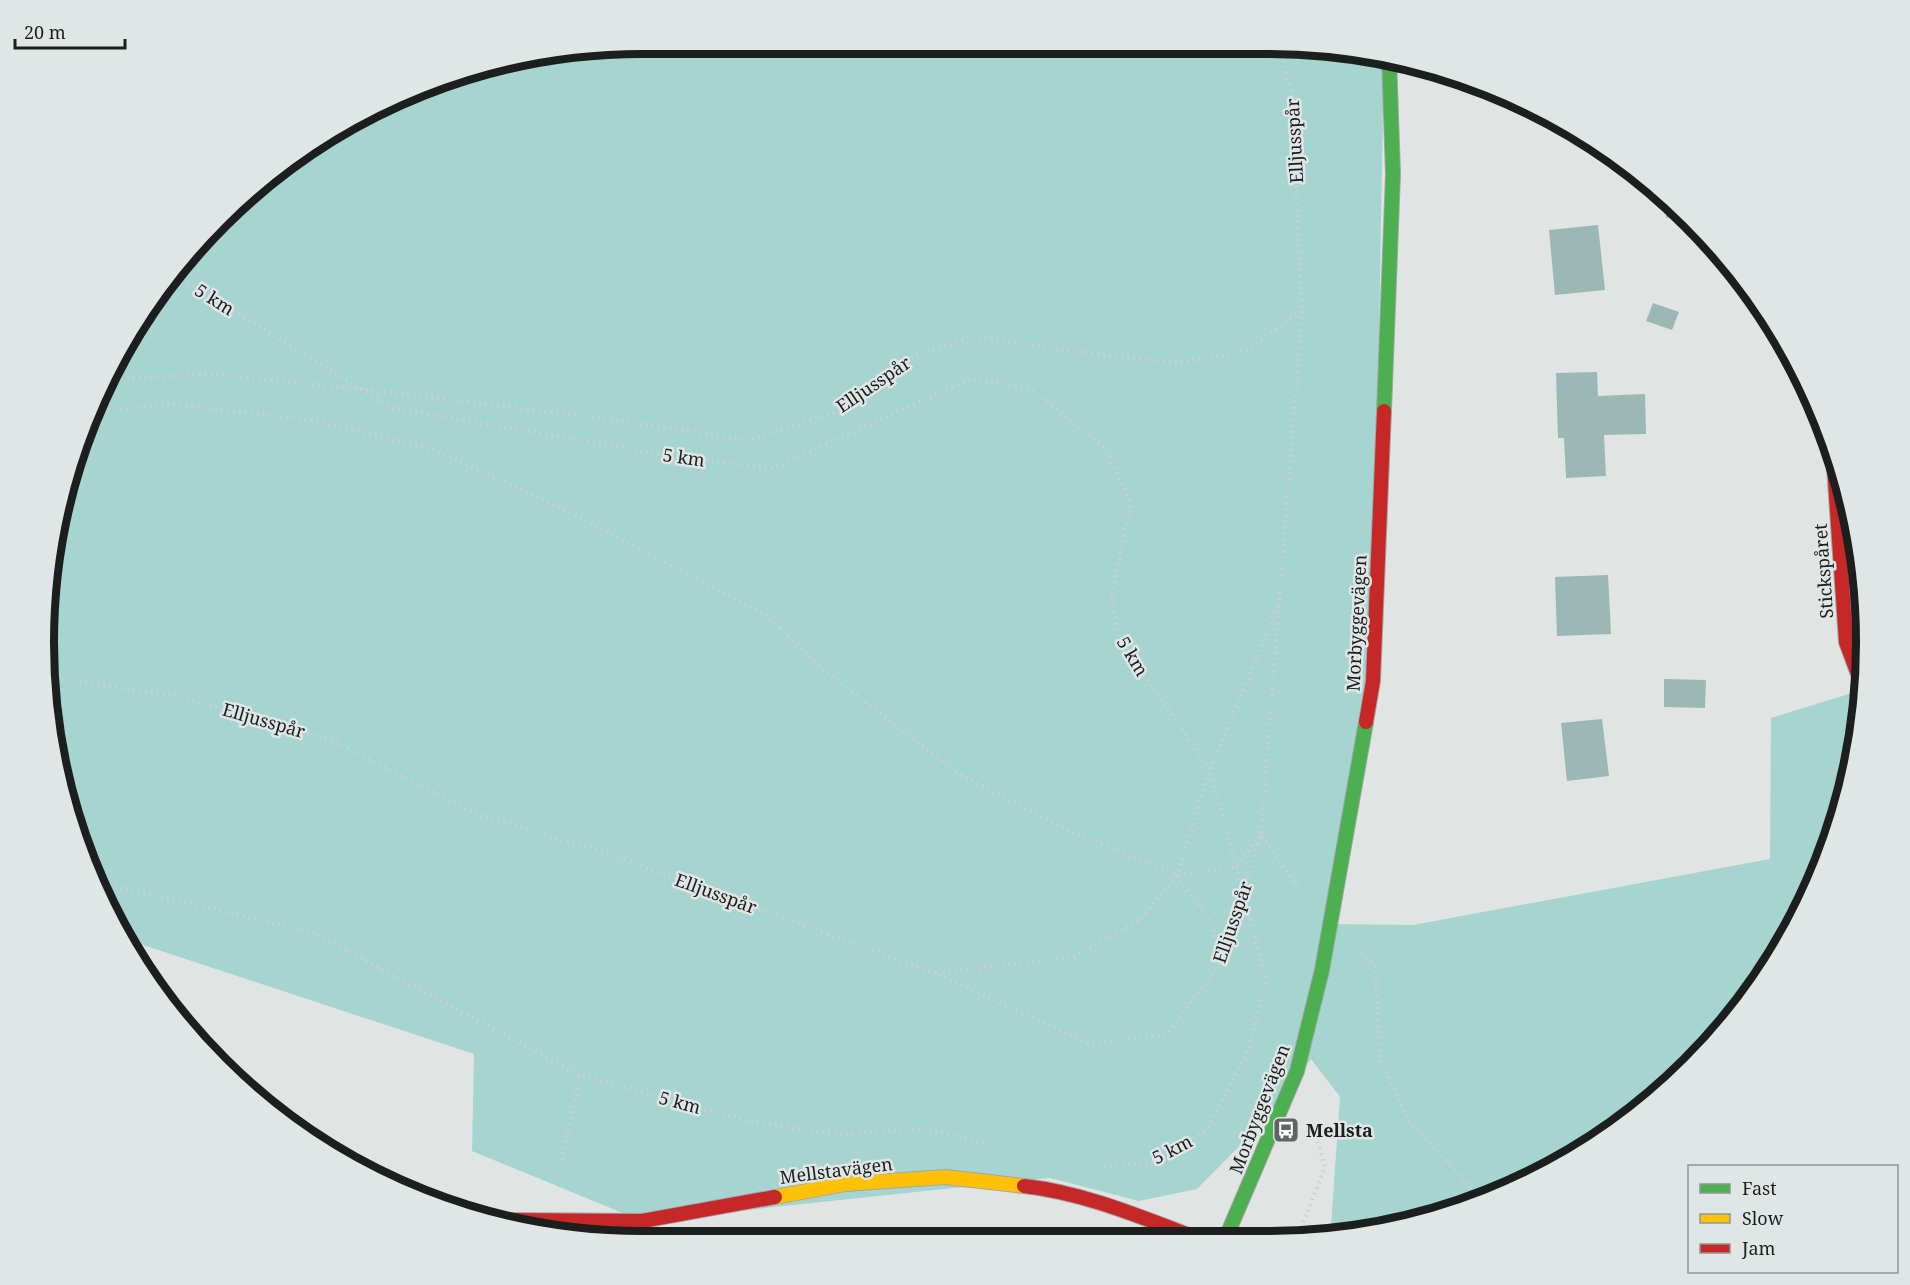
<svg xmlns="http://www.w3.org/2000/svg" width="1910" height="1285" font-family="'Noto Serif',serif">
<style>
.green{fill:#a6d4d0}
.building{fill:#9bb8b6}
.lines{fill:none;stroke-linecap:round;stroke-linejoin:round}
.fast-casing{stroke:#a2a6a5;stroke-width:16}
.slow-casing{stroke:#a2a6a5;stroke-width:16}
.jam-casing{stroke:#a2a6a5;stroke-width:16}
.path{stroke:#cdcfcf;stroke-width:4;stroke-dasharray:1.5 4.5;stroke-linecap:butt}
.fast{stroke:#4caf50;stroke-width:14}
.slow{stroke:#ffc107;stroke-width:14}
.jam{stroke:#c62828;stroke-width:14}
.labels{text-anchor:middle;dominant-baseline:central;stroke-width:5;stroke-linejoin:round;paint-order:stroke}
.street-label{font-size:18px;fill:#1d1f1f;stroke:#dfe6e5}
.poi-label{font-size:18px;font-weight:bold;fill:#1d1f1f;stroke:#dfe6e5;text-anchor:start}
.rim{fill:none;stroke:#1d1f1f;stroke-width:8}
</style>
<rect width="100%" height="100%" fill="#e0e5e4"/>
<path class="green" d="M 1267,44 L 1384,55 L 1373,681 L 1330,924 L 1413,925 L 1770,859 L 1771,718 L 1862,690 L 1855,759 L 1821,871 L 1766,975 L 1691,1066 L 1601,1140 L 1497,1196 L 1385,1230 L 1365,1232 L 1331,1226 L 1340,1097 L 1311,1059 L 1276,1109 L 1197,1189 L 1139,1201 L 1050,1178 L 642,1221 L 472,1151 L 474,1054 L 122,938 L 75,835 L 55,760 L 45,603 L 64,488 L 89,414 L 167,278 L 247,192 L 309,145 L 450,75 L 564,49 Z"/>
<path class="building" d="M 1666,197 L 1690,218 L 1666,218 Z
M 1598,225 L 1605,290 L 1555,295 L 1549,230 Z
M 1653,303 L 1679,312 L 1672,330 L 1646,321 Z
M 1597,372 L 1598,396 L 1645,394 L 1646,434 L 1604,435 L 1606,476 L 1566,478 L 1564,438 L 1558,438 L 1556,373 Z
M 1608,575 L 1611,634 L 1557,636 L 1555,577 Z
M 1664,679 L 1706,680 L 1705,708 L 1664,707 Z
M 1602,719 L 1609,776 L 1567,781 L 1561,723 Z"/>
<g class="lines">
<defs>
<path id="fast" d="M 1384,411 L 1393,174 L 1389,57
M 1224,1242 L 1297,1071 L 1322,970 L 1366,722"/>
<path id="slow" d="M 775,1197 L 845,1184 L 945,1177 L 1024,1186"/>
<path id="jam" d="M 1833,452 L 1846,642 L 1862,685
M 1366,722 L 1373,681 L 1384,411
M 1024,1186 C 1087,1193 1148,1220 1207,1242
M 464,1209 L 504,1220 L 642,1221 L 775,1197"/>
</defs>
<use href="#fast" class="fast-casing"/>
<use href="#slow" class="slow-casing"/>
<use href="#jam" class="jam-casing"/>
<path class="path" d="M 172,273 L 392,408 L 690,459 L 773,468 L 972,378 L 1032,390 L 1106,449 L 1131,503 L 1111,598 L 1119,638 L 1210,770 L 1267,982 L 1246,1054 L 1206,1131 L 1152,1162 L 1104,1167
M 109,379 L 212,374 L 361,389 L 579,415 L 750,440 L 841,410 L 914,356 L 974,336 L 1072,351 L 1179,363 L 1247,350 L 1302,311
M 90,412 L 166,404 L 313,420 L 435,450 L 572,513 L 764,614 L 829,674 L 956,772 L 1068,830 L 1177,875 L 1236,867 L 1261,834 L 1300,890
M 50,678 L 177,696 L 329,739 L 477,814 L 603,852 L 937,974 L 1091,1044 L 1167,1034 L 1218,967 L 1261,834 L 1302,311 L 1291,90 L 1279,45
M 1177,875 L 1214,926 L 1218,964
M 97,882 L 312,932 L 580,1075 L 752,1122 L 844,1135 L 923,1128 L 997,1145
M 1362,953 L 1375,965 L 1380,1059 L 1409,1121 L 1478,1196 L 1484,1200
M 937,974 L 1074,957 L 1141,919 L 1177,875 L 1210,770 L 1278,606
M 562,1160 L 580,1075
M 1297,1239 L 1325,1167 L 1313,1127"/>
<use href="#fast" class="fast"/>
<use href="#slow" class="slow"/>
<use href="#jam" class="jam"/>
</g>
<defs>
<symbol id="bus-square" viewBox="-11 -11 22 22"><rect x="-9" y="-9" width="18" height="18" rx="4" fill="#616464" stroke="#dfe6e5"/><path d="M-5-6H5V4H4V6H2V4H-2V6H-4V4H-5ZM-3.5-4V0h7V-4ZM-3.5 1.2v1.5H-2V1.2ZM2 1.2v1.5H3.5V1.2Z" fill="#fff"/></symbol>
</defs>
<g fill-rule="evenodd">
<use href="#bus-square" x="1271" y="1115" width="30" height="30"/>
</g>
<g class="labels">
<g class="street-label">
<text transform="translate(1294 141) rotate(-93)">Elljusspår</text>
<text transform="translate(215 299) rotate(32)">5 km</text>
<text transform="translate(873 384) rotate(-34)">Elljusspår</text>
<text transform="translate(684 457) rotate(8)">5 km</text>
<text transform="translate(1823 571) rotate(-94)">Stickspåret</text>
<text transform="translate(1356 623) rotate(-87)">Morbyggevägen</text>
<text transform="translate(1133 656) rotate(59)">5 km</text>
<text transform="translate(264 720) rotate(16)">Elljusspår</text>
<text transform="translate(716 893) rotate(20)">Elljusspår</text>
<text transform="translate(1232 922) rotate(-71)">Elljusspår</text>
<text transform="translate(680 1102) rotate(15)">5 km</text>
<text transform="translate(1259 1109) rotate(-69)">Morbyggevägen</text>
<text transform="translate(1172 1149) rotate(-27)">5 km</text>
<text transform="translate(836 1170) rotate(-7)">Mellstavägen</text>
</g>
<g class="poi-label">
<text x="1306" y="1130">Mellsta</text>
</g>
</g>
<path d="M0 0H1910V1285H0ZM642 54H1268A588 588 0 0 1 1856 642V643A588 588 0 0 1 1268 1231H642A588 588 0 0 1 54 643V642A588 588 0 0 1 642 54Z" fill="#dfe6e5" fill-rule="evenodd"/>
<path class="rim" d="M642 54H1268A588 588 0 0 1 1856 642V643A588 588 0 0 1 1268 1231H642A588 588 0 0 1 54 643V642A588 588 0 0 1 642 54Z"/>
<rect x="1688" y="1165" width="210" height="108" fill="#dfe6e5" stroke="#919696" stroke-width="1.5"/>
<rect x="1700" y="1184" width="30" height="9" fill="#4caf50" stroke="#919696" stroke-width="1.5"/>
<text x="1742" y="1195" font-size="18" fill="#1d1f1f">Fast</text>
<rect x="1700" y="1214" width="30" height="9" fill="#ffc107" stroke="#919696" stroke-width="1.5"/>
<text x="1742" y="1225" font-size="18" fill="#1d1f1f">Slow</text>
<rect x="1700" y="1244" width="30" height="9" fill="#c62828" stroke="#919696" stroke-width="1.5"/>
<text x="1742" y="1255" font-size="18" fill="#1d1f1f">Jam</text>
<path d="M15 39v9h110v-9" fill="none" stroke="#1d1f1f" stroke-width="3"/>
<text x="24" y="39" font-size="18" fill="#1d1f1f" stroke="#dfe6e5" stroke-width="4.5" paint-order="stroke">20 m</text>
</svg>
